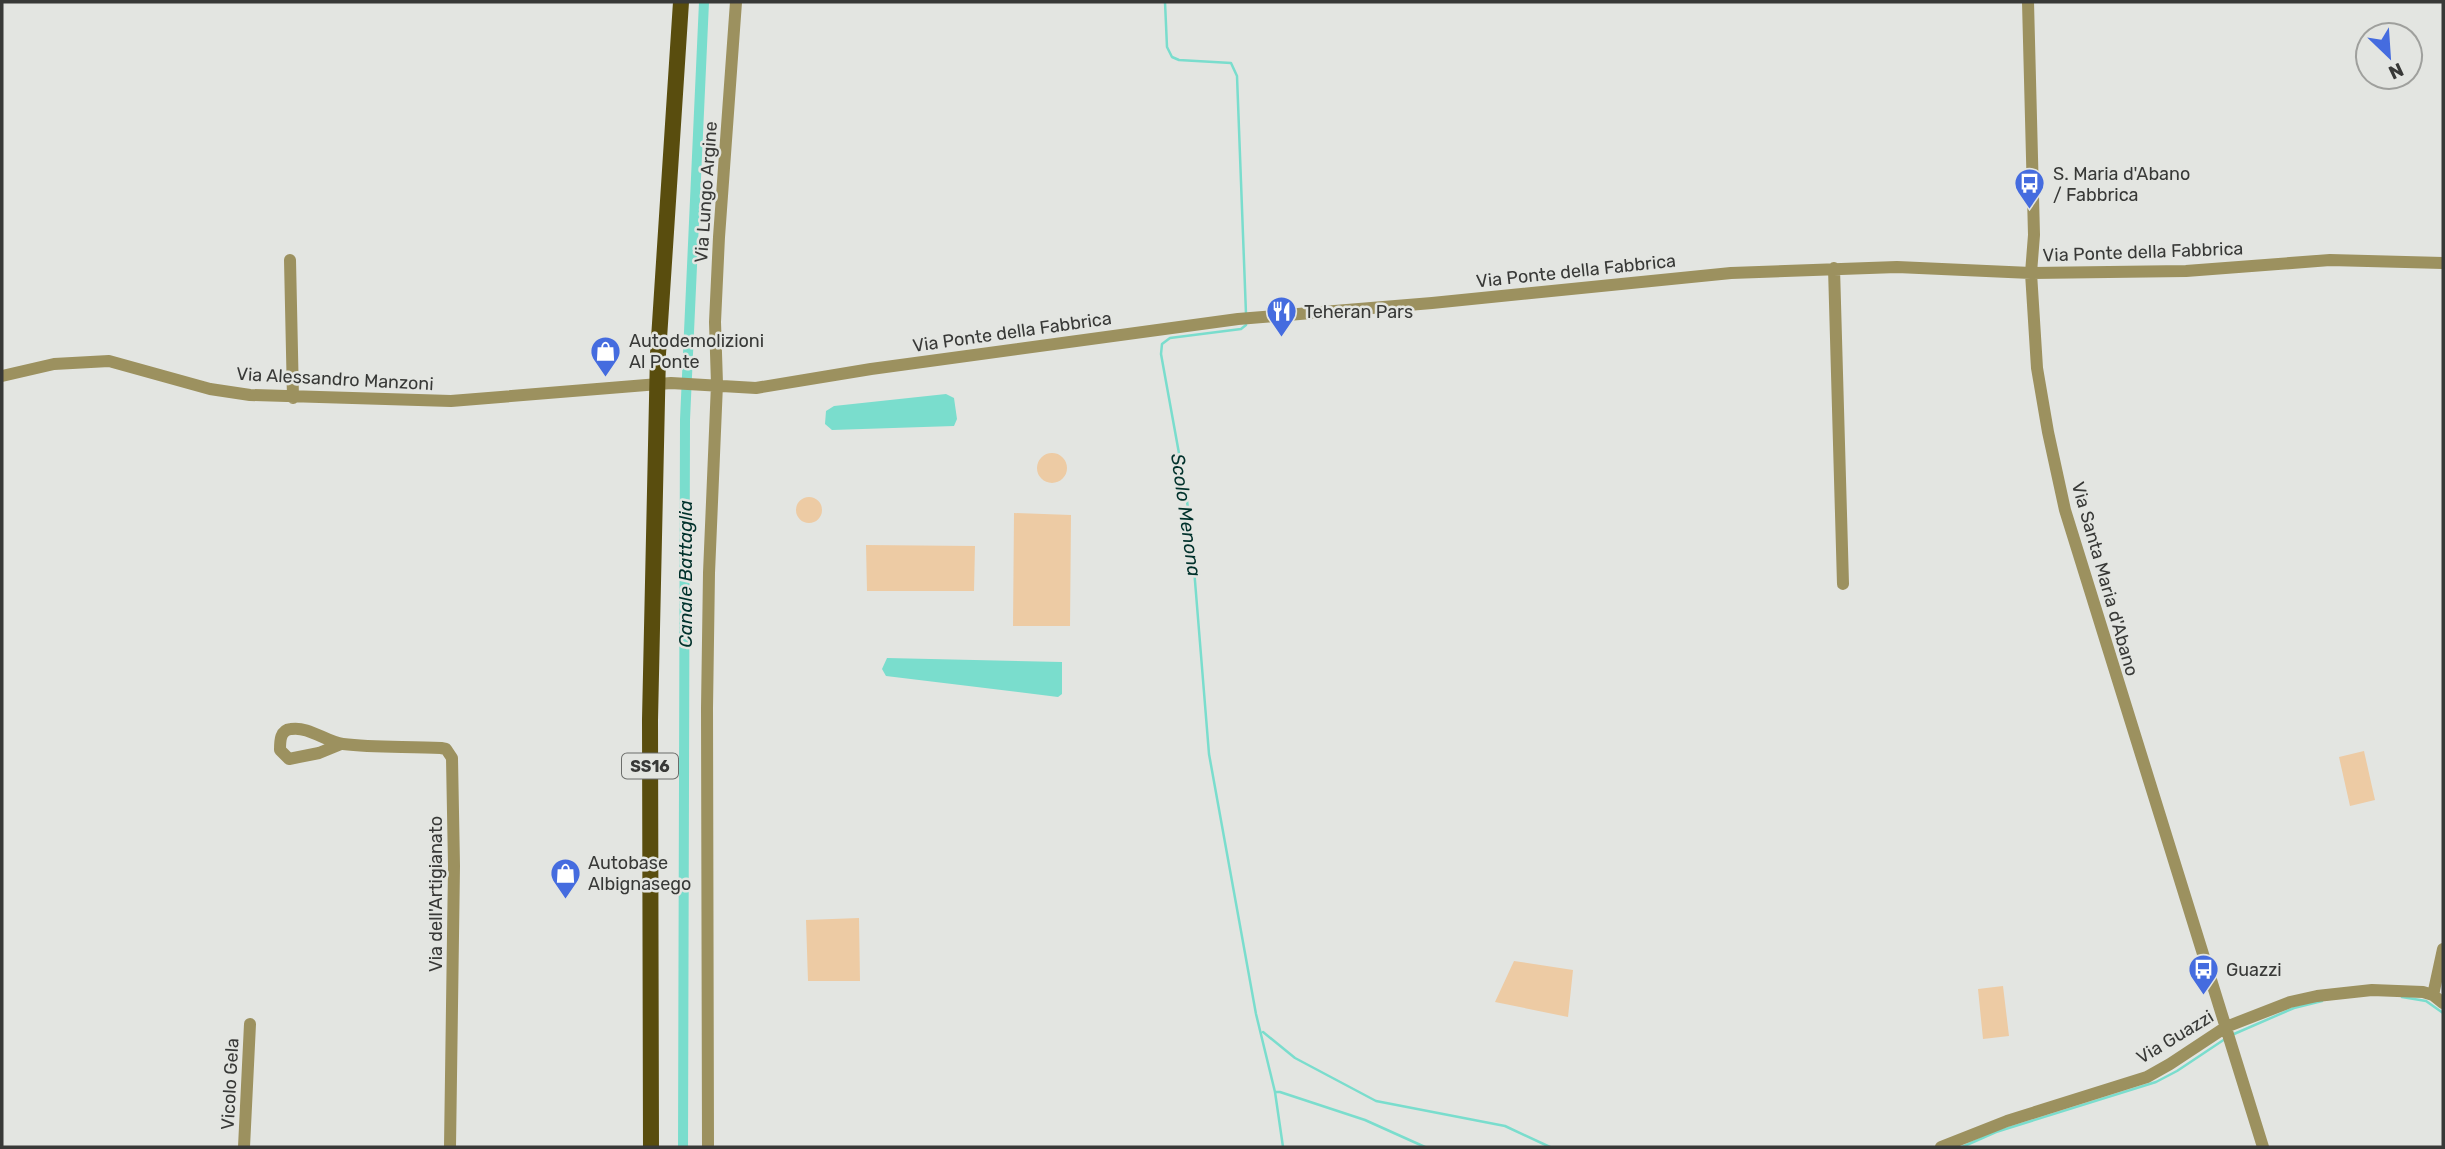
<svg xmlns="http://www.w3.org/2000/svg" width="2445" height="1149" font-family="Rubik,sans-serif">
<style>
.green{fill:#edcba4}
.water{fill:#7addcd}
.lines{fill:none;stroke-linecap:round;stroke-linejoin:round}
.stream{stroke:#7addcd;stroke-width:2.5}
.canal{stroke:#7addcd;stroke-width:10}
.minor{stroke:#9c915f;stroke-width:12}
.major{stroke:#594d0e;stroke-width:16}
.labels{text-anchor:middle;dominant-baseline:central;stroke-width:5;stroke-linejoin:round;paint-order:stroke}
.shield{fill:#e3e5e1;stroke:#6b6d6a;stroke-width:2}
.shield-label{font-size:16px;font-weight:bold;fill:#383937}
.poi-label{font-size:18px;fill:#383937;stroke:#e3e5e1;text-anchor:start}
.street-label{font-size:18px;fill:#383937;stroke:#e3e5e1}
.water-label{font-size:19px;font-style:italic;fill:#00312b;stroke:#e3e5e1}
</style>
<rect width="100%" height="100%" fill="#e3e5e1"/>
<path class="green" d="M1037 468a15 15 0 1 1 30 0a15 15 0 1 1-30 0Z
M796 510a13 13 0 1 1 26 0a13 13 0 1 1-26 0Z
M 1014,513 L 1071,515 L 1070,626 L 1013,626 Z
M 866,545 L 975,546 L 974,591 L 867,591 Z
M 2364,751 L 2375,800 L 2350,806 L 2339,757 Z
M 859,918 L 860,981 L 808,981 L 806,920 Z
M 1514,961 L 1573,970 L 1568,1017 L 1495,1002 Z
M 2003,986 L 2009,1036 L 1983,1039 L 1978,989 Z"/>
<path class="water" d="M 946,394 L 954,398 L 957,419 L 954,426 L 832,430 L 825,424 L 826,411 L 834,406 Z
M 887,658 L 1062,662 L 1062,694 L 1058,697 L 886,676 L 882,669 Z"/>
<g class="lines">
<path class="stream" d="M 1165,2 L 1167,47 L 1172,57 L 1179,60 L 1231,63 L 1237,76 L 1246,314
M 1246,321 L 1246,325 L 1241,329 L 1170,338 L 1162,344 L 1161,354 L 1186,492 L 1192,544 L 1209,754 L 1256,1014 L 1275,1092 L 1283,1147
M 2402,997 L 2426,1001 L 2443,1013
M 1263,1032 L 1295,1058 L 1376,1101 L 1505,1126 L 1550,1147
M 2234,1034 L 2294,1008 L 2322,1001
M 1275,1092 L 1280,1092 L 1365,1120 L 1425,1147
M 1962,1147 L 1996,1132 L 2156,1082 L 2177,1071 L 2225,1039"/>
<path class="canal" d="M 683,1147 L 685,420 L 704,2"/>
<path class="minor" d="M 2028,2 L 2034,235 L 2031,273 L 2037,368 L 2048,432 L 2065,510 L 2263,1147
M 290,260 L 293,398
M 1834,268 L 1843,584
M 2,376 L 54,364 L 109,361 L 210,389 L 250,395 L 451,401 L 671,383 L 756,388 L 871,369 L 1238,319 L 1432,303 L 1731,273 L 1897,267 L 2031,273 L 2186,271 L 2330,260 L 2443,263
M 341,744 L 319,753 L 289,759 L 280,750 C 280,741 280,730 291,729 C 309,726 326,742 343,744 C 375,748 409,746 441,748 L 446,749 L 452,758 L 454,866 L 450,1147
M 2433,995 L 2443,949
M 244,1147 L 250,1024
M 708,1147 L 707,708 L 709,573 L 717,384 L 715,322 L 719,237 L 736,2
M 1941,1147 L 2007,1121 L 2147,1077 L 2170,1064 L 2226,1027 L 2290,1002 L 2317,996 L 2372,990 L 2423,992 L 2433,995 L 2443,1003"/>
<path class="major" d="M 651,1147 L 650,720 L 658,354 L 681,2"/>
</g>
<defs>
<symbol id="bus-pin" viewBox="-11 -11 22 30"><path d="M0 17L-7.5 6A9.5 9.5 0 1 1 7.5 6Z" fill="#456cdf" stroke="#e3e5e1"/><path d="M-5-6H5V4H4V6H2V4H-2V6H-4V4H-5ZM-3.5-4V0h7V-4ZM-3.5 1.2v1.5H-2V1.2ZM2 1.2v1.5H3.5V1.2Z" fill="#fff"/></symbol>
<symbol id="restaurant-pin" viewBox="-11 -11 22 30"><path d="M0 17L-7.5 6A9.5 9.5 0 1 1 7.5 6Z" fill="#456cdf" stroke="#e3e5e1"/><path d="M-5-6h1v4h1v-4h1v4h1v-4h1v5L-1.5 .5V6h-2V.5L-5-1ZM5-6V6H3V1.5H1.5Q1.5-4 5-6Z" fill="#fff"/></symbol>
<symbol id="shop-pin" viewBox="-11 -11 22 30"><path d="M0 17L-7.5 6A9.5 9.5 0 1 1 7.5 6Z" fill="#456cdf" stroke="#e3e5e1"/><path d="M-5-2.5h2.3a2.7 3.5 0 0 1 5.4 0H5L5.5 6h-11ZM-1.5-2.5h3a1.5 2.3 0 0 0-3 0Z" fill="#fff"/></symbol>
</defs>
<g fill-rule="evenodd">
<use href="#bus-pin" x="2012" y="166" width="35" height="47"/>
<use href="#restaurant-pin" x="1264" y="294" width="35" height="47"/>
<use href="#shop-pin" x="588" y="334" width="35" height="47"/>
<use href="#shop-pin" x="548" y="856" width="35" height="47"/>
<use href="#bus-pin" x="2186" y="952" width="35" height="47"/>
</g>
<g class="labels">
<rect class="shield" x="622" y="753.5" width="56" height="25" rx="5"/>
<g class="shield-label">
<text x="650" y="766">SS16</text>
</g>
<g class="poi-label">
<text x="2053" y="174">S. Maria d'Abano<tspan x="2053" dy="21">/ Fabbrica</tspan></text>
<text x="1304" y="312">Teheran Pars</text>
<text x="629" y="341">Autodemolizioni<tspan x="629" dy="21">Al Ponte</tspan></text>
<text x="588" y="863">Autobase<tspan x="588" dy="21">Albignasego</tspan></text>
<text x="2226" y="970">Guazzi</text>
</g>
<g class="street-label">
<text transform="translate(706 192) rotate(-86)">Via Lungo Argine</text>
<text transform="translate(2143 252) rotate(-2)">Via Ponte della Fabbrica</text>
<text transform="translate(1576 271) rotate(-6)">Via Ponte della Fabbrica</text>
<text transform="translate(1012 332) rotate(-8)">Via Ponte della Fabbrica</text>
<text transform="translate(335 379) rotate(3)">Via Alessandro Manzoni</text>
<text transform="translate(2105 579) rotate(74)">Via Santa Maria d'Abano</text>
<text transform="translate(436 894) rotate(-90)">Via dell'Artigianato</text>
<text transform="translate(2175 1037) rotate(-31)">Via Guazzi</text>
<text transform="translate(230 1084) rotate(-87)">Vicolo Gela</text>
</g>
<g class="water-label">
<text transform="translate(1186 515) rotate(82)">Scolo Menona</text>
<text transform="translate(685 574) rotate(-90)">Canale Battaglia</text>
</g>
</g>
<rect width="2445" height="1149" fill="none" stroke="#383937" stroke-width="7"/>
<g transform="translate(2389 56) rotate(155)"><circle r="33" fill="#e3e5e1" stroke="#9fa09d" stroke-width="2"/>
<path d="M0-5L12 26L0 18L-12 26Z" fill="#456cdf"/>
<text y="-10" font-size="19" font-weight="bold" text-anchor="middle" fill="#383937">N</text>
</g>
</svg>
